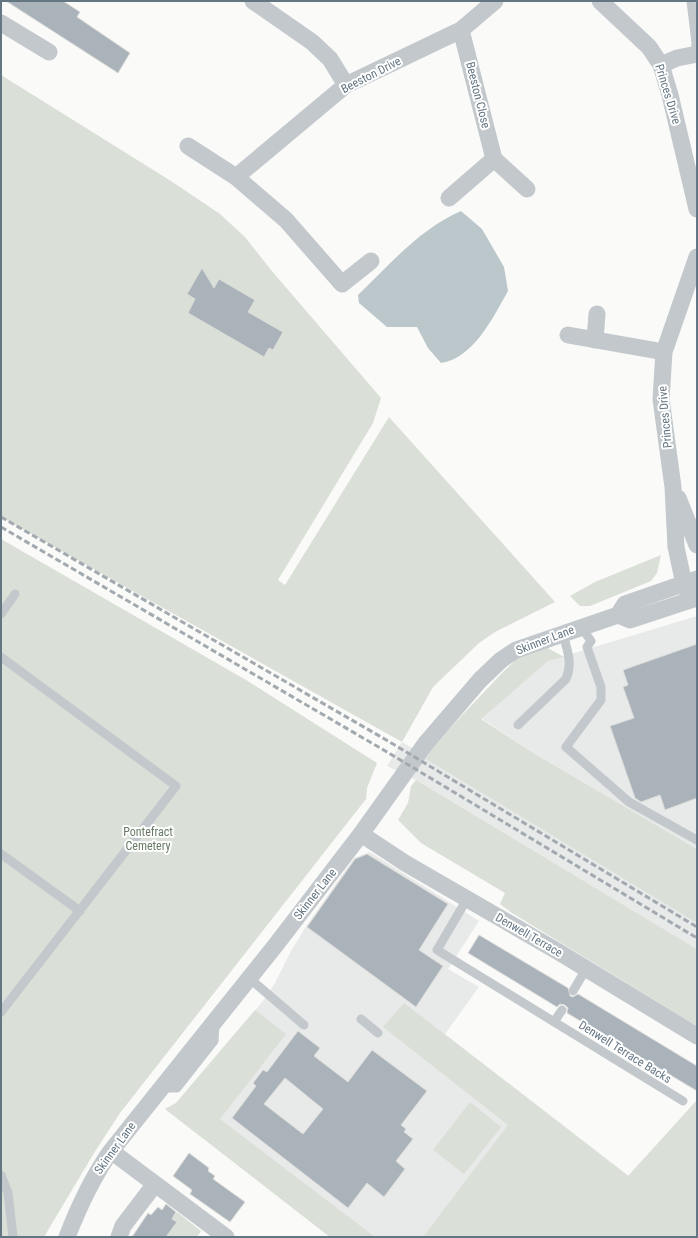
<svg xmlns="http://www.w3.org/2000/svg" width="698" height="1238" font-family="'Roboto Condensed',sans-serif">
<style>
.built{fill:#e8e9e9}
.green{fill:#dadfd7}
.water{fill:#bbc7cb}
.building{fill:#aab3b9;stroke:#dcdcda;fill-rule:evenodd}
.lines{fill:none;stroke-linecap:round;stroke-linejoin:round}
.lane{stroke:#c3c8cc;stroke-width:9}
.street{stroke:#c3c8cc;stroke-width:17}
.rail{stroke:#a2aab0;stroke-width:3;stroke-dasharray:6 3;stroke-linecap:butt}
.labels{text-anchor:middle;dominant-baseline:central;stroke-width:4;stroke-linejoin:round;paint-order:stroke}
.street-label{font-size:12px;fill:#657683;stroke:#fff}
.park-label{font-size:12px;fill:#687a64;stroke:#fff}
</style>
<rect width="100%" height="100%" fill="#fafaf8"/>
<path class="built" d="M 697,616 L 697,849 L 535,754 L 481,718 L 548,661 Z
M 402,742 L 697,921 L 697,949 L 416,780 L 387,766 Z
M 370,852 L 479,921 L 448,969 L 479,987 L 445,1034 L 629,1176 L 624,1237 L 330,1237 L 165,1109 L 176,1103 L 263,1001 L 275,983 L 291,951 L 305,928 L 354,858 Z"/>
<path class="green" d="M 1,75 L 171,181 L 220,214 L 245,237 L 271,270 L 381,398 L 373,423 L 278,580 L 285,585 L 389,417 L 555,602 L 495,632 L 479,643 L 433,687 L 402,742 L 1,517 Z
M 1,539 L 246,680 L 377,763 L 367,788 L 366,799 L 120,1113 L 94,1153 L 44,1237 L 1,1237 Z
M 661,555 L 657,573 L 651,581 L 590,606 L 580,606 L 570,596 L 595,582 Z
M 544,646 L 564,657 L 548,661 L 481,719 L 535,754 L 697,849 L 697,923 L 426,759 L 434,745 L 502,673 L 518,658 Z
M 416,780 L 697,949 L 697,1026 L 512,913 L 500,904 L 505,893 L 421,843 L 398,820 L 408,803 L 411,786 Z
M 404,1003 L 628,1176 L 697,1100 L 697,1237 L 423,1237 L 508,1125 L 383,1027 Z
M 255,1010 L 286,1034 L 220,1119 L 375,1237 L 330,1237 L 165,1109 L 176,1103 Z
M 470,1102 L 501,1127 L 464,1174 L 433,1150 Z
M 177,1212 L 201,1231 L 197,1237 L 166,1237 L 177,1222 L 172,1219 Z"/>
<path class="water" d="M 461,211 L 482,229 L 504,267 L 508,291 C 494,316 473,359 441,363 L 428,348 L 417,327 L 387,327 L 359,303 L 358,295 C 389,265 421,228 461,211 Z"/>
<path class="building" d="M 6,1 L 63,1 L 80,12 L 77,17 L 130,53 L 118,73 Z
M 202,268 L 214,288 L 219,279 L 255,300 L 248,312 L 283,332 L 273,350 L 269,348 L 264,357 L 188,313 L 195,299 L 187,294 Z
M 697,644 L 697,798 L 665,810 L 660,795 L 641,802 L 635,798 L 610,726 L 634,718 L 623,687 L 628,685 L 623,670 Z
M 367,854 L 448,904 L 419,950 L 443,966 L 416,1007 L 307,927 L 355,859 Z
M 479,935 L 568,988 L 570,996 L 573,997 L 578,994 L 697,1066 L 697,1091 L 567,1013 L 568,1008 L 565,1005 L 560,1004 L 557,1007 L 468,953 Z
M 298,1031 L 320,1048 L 314,1056 L 348,1082 L 372,1050 L 427,1091 L 401,1125 L 406,1129 L 404,1132 L 413,1139 L 396,1161 L 405,1169 L 384,1197 L 367,1183 L 348,1208 L 232,1118 L 256,1086 L 253,1083 L 263,1070 L 267,1072 ZM 285,1078 L 323,1109 L 303,1134 L 264,1104 Z
M 189,1153 L 209,1168 L 208,1171 L 215,1176 L 213,1179 L 245,1202 L 230,1222 L 190,1194 L 192,1190 L 173,1176 Z
M 166,1204 L 176,1212 L 172,1219 L 177,1222 L 166,1237 L 132,1237 L 148,1213 L 151,1215 L 158,1207 L 162,1210 Z"/>
<g class="lines">
<path class="lane" d="M 691,1 L 696,43 L 695,54
M 1,614 L 15,594
M 581,627 L 591,641 L 587,647 L 601,687 L 601,700 L 566,747 L 629,802 L 697,840
M 1,657 L 176,786 L 1,1012
M 518,725 L 566,679 C 573,663 567,650 563,634
M 1,854 L 80,911
M 467,899 L 437,950 L 683,1101
M 249,978 L 304,1025
M 573,991 L 586,969
M 361,1019 L 378,1033
M 554,1022 L 562,1010
M 161,1088 L 177,1088 L 214,1041 L 215,1024
M 1,1175 L 8,1193 L 13,1237"/>
<path class="street" d="M 253,1 L 312,42 L 330,59 L 346,85
M 600,1 L 649,47 L 661,65 L 670,95 L 697,209
M 1,23 L 49,52
M 661,65 L 677,58 L 697,54
M 188,146 L 236,177 L 286,220 L 342,284 L 371,261
M 494,159 L 527,189
M 236,177 L 346,85 L 461,30 L 495,1
M 449,198 L 494,159 L 461,30
M 568,335 L 664,352
M 595,340 L 597,314
M 678,498 L 697,545
M 695,599 L 687,591 L 684,584 L 676,547 L 673,487 L 661,399 L 664,352 L 697,257
M 618,615 L 630,620 L 697,598
M 361,834 L 405,863 L 557,951 L 697,1036
M 111,1151 L 226,1237
M 67,1237 C 79,1206 92,1178 111,1151 L 275,946 L 361,834 L 426,743 L 480,680 L 501,660 L 516,650 L 618,615 L 625,604 L 697,579
M 119,1237 L 123,1226 L 155,1184"/>
<path class="rail" d="M 1,517 L 388,741 L 697,927
M 1,527 L 382,749 L 697,938"/>
</g>
<g class="labels">
<g class="street-label">
<text transform="translate(371 75) rotate(-27)">Beeston Drive</text>
<text transform="translate(668 94) rotate(73)">Princes Drive</text>
<text transform="translate(478 95) rotate(76)">Beeston Close</text>
<text transform="translate(665 417) rotate(-95)">Princes Drive</text>
<text transform="translate(545 640) rotate(-21)">Skinner Lane</text>
<text transform="translate(315 894) rotate(-52)">Skinner Lane</text>
<text transform="translate(529 935) rotate(30)">Denwell Terrace</text>
<text transform="translate(625 1052) rotate(32)">Denwell Terrace Backs</text>
<text transform="translate(115 1148) rotate(-54)">Skinner Lane</text>
</g>
<g class="park-label">
<text x="148" y="832">Pontefract<tspan x="148" dy="14">Cemetery</tspan></text>
</g>
</g>
<rect width="698" height="1238" fill="none" stroke="#657683" stroke-width="4"/>
</svg>
